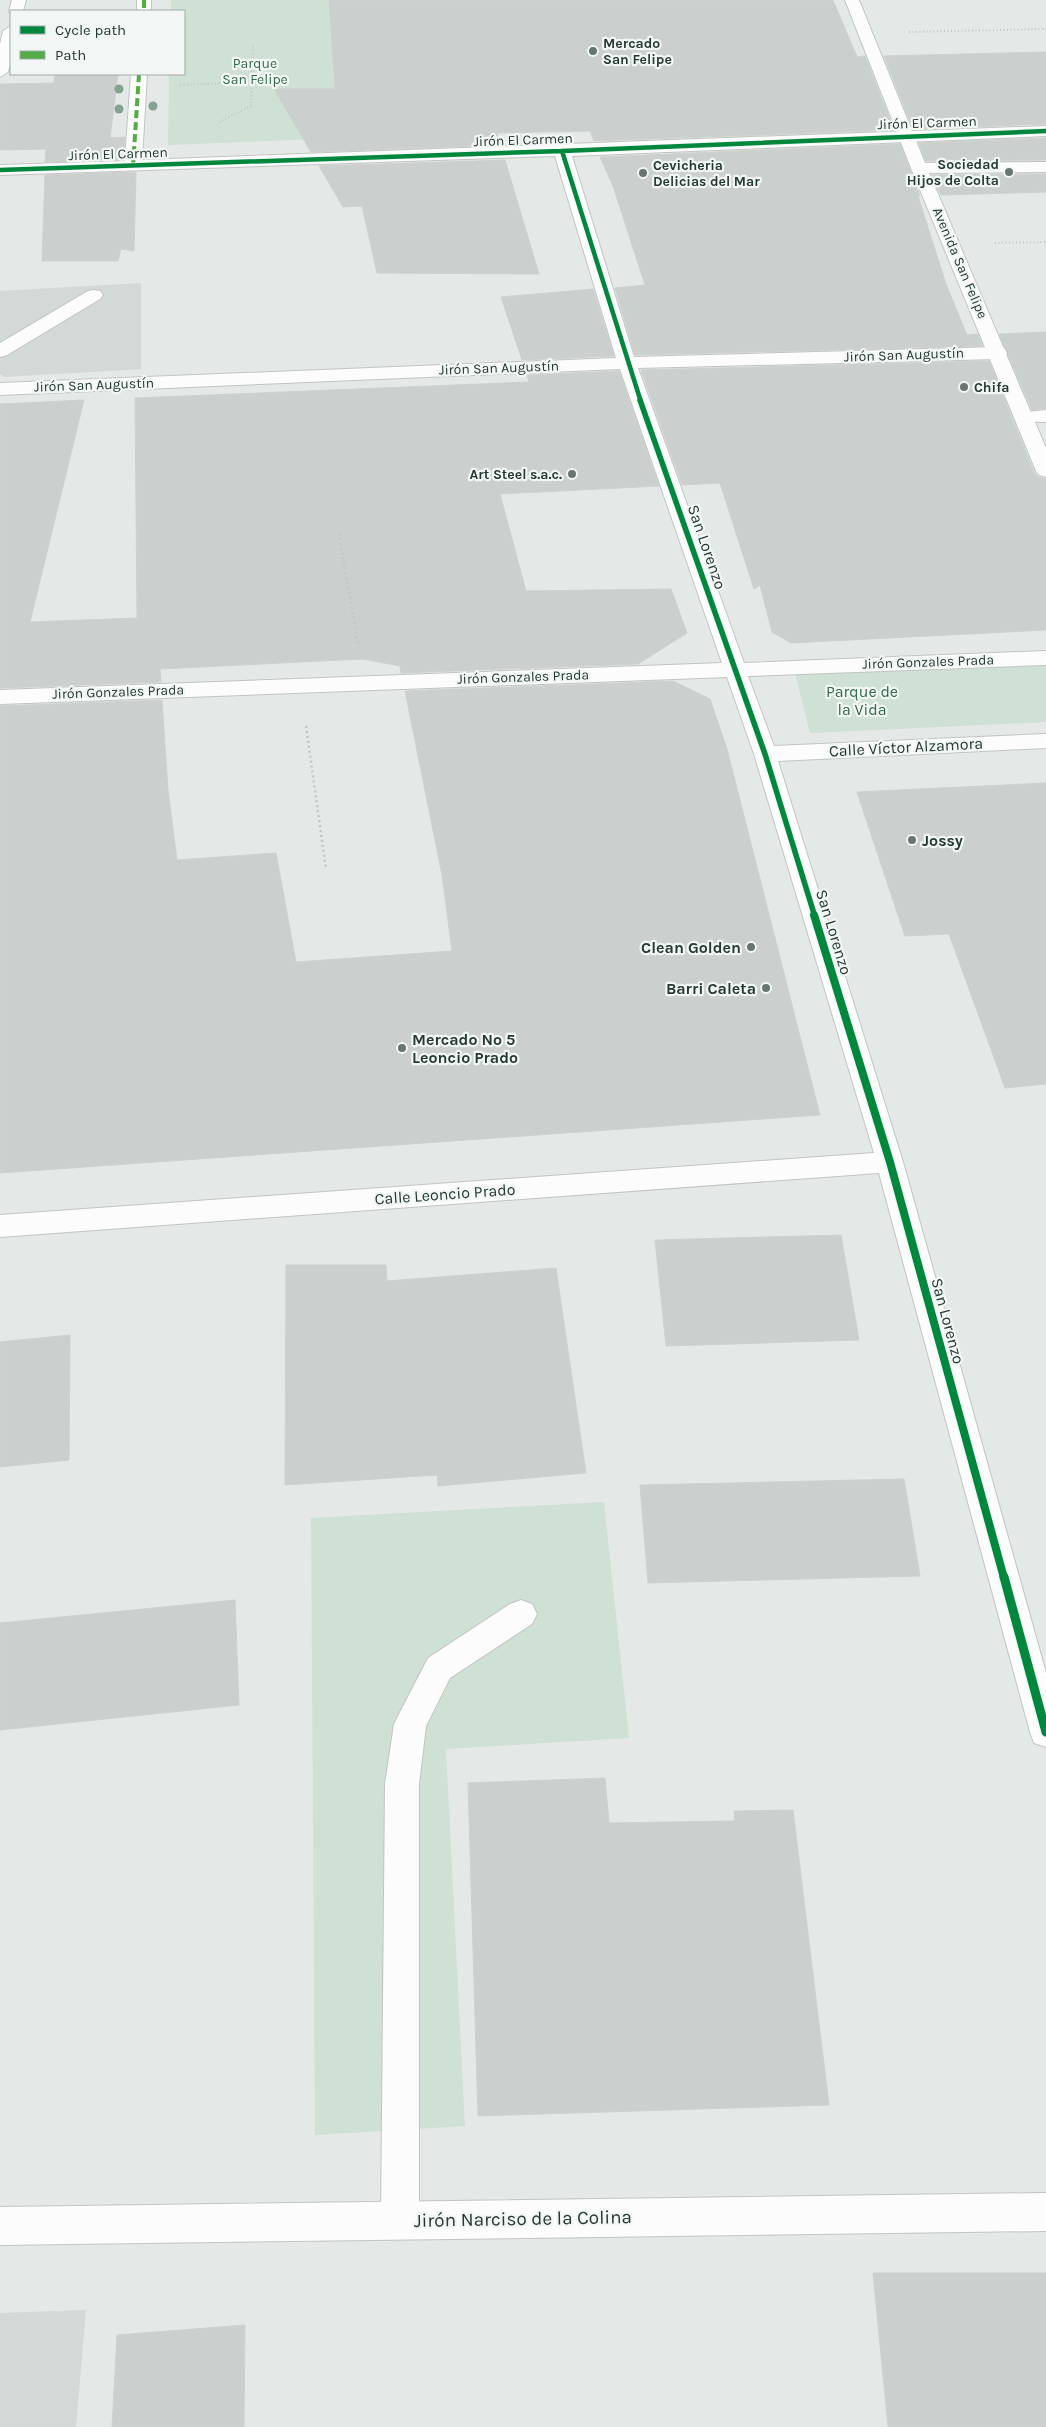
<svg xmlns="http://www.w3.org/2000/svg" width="1046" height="2427" font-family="Karla,sans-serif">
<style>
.built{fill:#d2d9d6}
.green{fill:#cfe0d4}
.building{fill:#cbd0ce;stroke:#cdd1cf}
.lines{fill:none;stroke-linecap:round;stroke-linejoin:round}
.lane-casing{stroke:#c1c5c3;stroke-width:2}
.street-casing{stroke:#c1c5c3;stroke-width:2}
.secondary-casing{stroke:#c0c6c3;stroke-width:2}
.path-far1{stroke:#c1c8c5;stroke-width:2;stroke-dasharray:1 2.5;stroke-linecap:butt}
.path{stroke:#c1c8c5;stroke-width:2.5;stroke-dasharray:2 3;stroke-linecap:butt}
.lane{fill:#fbfcfb;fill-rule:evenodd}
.street{fill:#fbfcfb;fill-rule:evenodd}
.secondary{fill:#fbfcfb;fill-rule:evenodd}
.quiet{stroke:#53ac45;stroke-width:4;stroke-dasharray:8 4;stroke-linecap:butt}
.cycleway-far3-casing{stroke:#f2f7f5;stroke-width:6}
.cycleway-far2-casing{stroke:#f2f7f5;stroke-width:8}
.cycleway-far1-casing{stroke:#f2f7f5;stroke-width:11}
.cycleway-casing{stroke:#f2f7f5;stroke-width:12}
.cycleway-far3{stroke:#00873e;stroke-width:4.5}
.cycleway-far2{stroke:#00873e;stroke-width:5.5}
.cycleway-far1{stroke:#00873e;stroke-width:8}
.cycleway{stroke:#00873e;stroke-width:9}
.tree{fill:#83a390}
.poi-dot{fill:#677672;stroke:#f2f7f5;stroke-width:2}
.labels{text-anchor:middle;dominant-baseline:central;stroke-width:4.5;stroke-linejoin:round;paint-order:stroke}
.far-poi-label{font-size:14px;font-weight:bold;fill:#243934;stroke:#f2f7f5;text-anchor:start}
.far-park-label{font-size:14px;fill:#336b4a;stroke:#f2f7f5}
.far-street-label{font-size:14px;fill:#243934;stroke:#f2f7f5}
.street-label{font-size:16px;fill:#243934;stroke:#f2f7f5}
.park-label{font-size:16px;fill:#336b4a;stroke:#f2f7f5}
.poi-label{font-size:16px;font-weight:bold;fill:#243934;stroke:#f2f7f5;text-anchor:start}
.near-street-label{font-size:19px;fill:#243934;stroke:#f2f7f5}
</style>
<rect width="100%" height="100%" fill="#e4e8e6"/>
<path class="built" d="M 141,283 L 141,369 L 4,377 L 0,374 L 0,291 Z
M 86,2310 L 76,2427 L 0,2427 L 0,2313 Z"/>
<path class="green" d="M 171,0 L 329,0 L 338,138 L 168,145 L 169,74 L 184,74 L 184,11 L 171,11 Z
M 1046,662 L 1046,722 L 810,733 L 795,673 Z
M 604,1502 L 629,1738 L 446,1749 L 465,2126 L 315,2135 L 311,1518 Z"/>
<path class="building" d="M 329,0 L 833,0 L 857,57 L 865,56 L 894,130 L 594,141 L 590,131 L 497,133 L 500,145 L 311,152 L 274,89 L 335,89 Z
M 1046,52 L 1046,124 L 913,129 L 884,56 Z
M 55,74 L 118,74 L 110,138 L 125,137 L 123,159 L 45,162 L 46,149 L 0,150 L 0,84 L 54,83 Z
M 1046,138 L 1046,160 L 926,161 L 919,143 Z
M 900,144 L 920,196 L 918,196 L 946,284 L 967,335 L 978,334 L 982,346 L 635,355 L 615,288 L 645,285 L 613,186 L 600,157 Z
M 505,160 L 539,274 L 377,273 L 362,206 L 343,207 L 319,166 Z
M 136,172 L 134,251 L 121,249 L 118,261 L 42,261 L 45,175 Z
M 1046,174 L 1046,192 L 941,195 L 932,175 Z
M 593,289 L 614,356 L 522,360 L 501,297 Z
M 1046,332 L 1046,408 L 1032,410 L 999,334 Z
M 989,361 L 1034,472 L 1038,477 L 1046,479 L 1046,630 L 791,643 L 772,632 L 760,585 L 754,589 L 720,483 L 682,485 L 641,370 Z
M 619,371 L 659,486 L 500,494 L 526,591 L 671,589 L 687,633 L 638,664 L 401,673 L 400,666 L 363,659 L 160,669 L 161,682 L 0,688 L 0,404 L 84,400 L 30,622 L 137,618 L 135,398 L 529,382 L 527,375 Z
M 673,681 L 710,699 L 727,749 L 820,1115 L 0,1173 L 0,706 L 162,700 L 168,790 L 177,860 L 276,853 L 296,962 L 452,951 L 442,875 L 405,691 Z
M 1046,783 L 1046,1084 L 1005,1088 L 949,934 L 905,936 L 857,792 Z
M 841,1235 L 859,1340 L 666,1346 L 655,1240 Z
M 286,1265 L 386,1265 L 387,1281 L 556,1268 L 586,1473 L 438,1486 L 437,1475 L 285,1485 Z
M 70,1335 L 69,1460 L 0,1467 L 0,1342 Z
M 904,1479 L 920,1576 L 648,1583 L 640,1485 Z
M 235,1600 L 239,1705 L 0,1730 L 0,1623 Z
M 605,1778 L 609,1823 L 735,1821 L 734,1811 L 793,1810 L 829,2105 L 478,2116 L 468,1783 Z
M 873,2273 L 1046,2273 L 1046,2427 L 888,2427 Z
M 245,2325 L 244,2427 L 112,2427 L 117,2335 Z"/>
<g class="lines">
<defs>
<path id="lane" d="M 12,0 L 26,0 L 23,11 L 11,11 L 11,14 L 9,11 Z
M 11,26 L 11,59 L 8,72 L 0,77 L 0,44 L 3,31 Z
M 1046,162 L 1046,172 L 919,173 L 913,172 L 911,168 L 913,164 L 919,163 Z
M 94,290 L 100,291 L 103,295 L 100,299 L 7,355 L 0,357 L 0,343 L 88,291 Z
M 521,1600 L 532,1604 L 537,1614 L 532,1624 L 450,1678 L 426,1726 L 419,1784 L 419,2220 L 413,2233 L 400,2239 L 387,2233 L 381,2220 L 385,1784 L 394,1724 L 428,1658 L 510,1604 Z"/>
<path id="street" d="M 137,0 L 151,0 L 151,11 L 137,11 Z
M 131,74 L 147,74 L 142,160 L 1046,126 L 1046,136 L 572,156 L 634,357 L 998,347 L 1005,349 L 1007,353 L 1005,357 L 998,359 L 638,368 L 744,663 L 1046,651 L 1046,665 L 748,676 L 774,746 L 1046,734 L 1046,748 L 778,761 L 903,1162 L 1046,1673 L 1046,1747 L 1034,1743 L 1030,1732 L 879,1173 L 0,1237 L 0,1215 L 874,1153 L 754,754 L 727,677 L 0,704 L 0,690 L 722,663 L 620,369 L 0,395 L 0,383 L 616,358 L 555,156 L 0,175 L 0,165 L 125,161 Z
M 1046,410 L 1046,422 L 1017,421 L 1014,417 L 1017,413 Z
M 1046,2193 L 1046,2231 L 0,2245 L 0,2207 Z"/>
<path id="secondary" d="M 845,0 L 859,0 L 927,168 L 1046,448 L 1046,477 L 1039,475 L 1036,471 L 911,168 Z"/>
</defs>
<use href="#lane" class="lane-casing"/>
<use href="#street" class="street-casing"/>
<use href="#secondary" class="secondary-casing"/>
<path class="path-far1" d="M 909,32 L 1046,29
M 180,85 L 252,82
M 219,122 L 251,106 L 253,45
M 995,243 L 1046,242"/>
<path class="path" d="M 339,533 L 358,644
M 306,726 L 326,869"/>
<use href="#lane" class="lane"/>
<use href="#street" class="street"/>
<use href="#secondary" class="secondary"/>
<path class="quiet" d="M 144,0 L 144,11
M 133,166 L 139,74"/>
<defs>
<path id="cycleway-far3" d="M 562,151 L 641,402
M 0,170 L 562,151 L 1046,131"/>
<path id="cycleway-far2" d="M 640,400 L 765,754 L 815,917"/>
<path id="cycleway-far1" d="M 814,915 L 890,1162 L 1004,1578"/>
<path id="cycleway" d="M 1004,1577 L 1046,1732"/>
</defs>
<use href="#cycleway-far3" class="cycleway-far3-casing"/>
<use href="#cycleway-far2" class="cycleway-far2-casing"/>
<use href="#cycleway-far1" class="cycleway-far1-casing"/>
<use href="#cycleway" class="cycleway-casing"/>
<use href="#cycleway-far3" class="cycleway-far3"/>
<use href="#cycleway-far2" class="cycleway-far2"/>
<use href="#cycleway-far1" class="cycleway-far1"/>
<use href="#cycleway" class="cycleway"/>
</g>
<g class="tree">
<circle cx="119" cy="89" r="4.5"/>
<circle cx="153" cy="106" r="4.5"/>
<circle cx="119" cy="109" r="4.5"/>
</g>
<g class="poi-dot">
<circle cx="593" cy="51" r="5"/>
<circle cx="1009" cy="172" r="5"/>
<circle cx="643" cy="173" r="5"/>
<circle cx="964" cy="387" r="5"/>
<circle cx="572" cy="474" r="5"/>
<circle cx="912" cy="840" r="5"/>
<circle cx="751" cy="947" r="5"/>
<circle cx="766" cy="988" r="5"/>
<circle cx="402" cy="1048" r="5"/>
</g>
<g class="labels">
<g class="far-poi-label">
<text x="603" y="43">Mercado<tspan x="603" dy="16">San Felipe</tspan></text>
<text x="999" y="164" text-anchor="end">Sociedad<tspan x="999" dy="16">Hijos de Colta</tspan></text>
<text x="653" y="165">Cevicheria<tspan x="653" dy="16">Delicias del Mar</tspan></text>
<text x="974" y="387">Chifa</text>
<text x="562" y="474" text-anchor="end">Art Steel s.a.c.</text>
</g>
<g class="far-park-label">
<text x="255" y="63">Parque<tspan x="255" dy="16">San Felipe</tspan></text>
</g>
<g class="far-street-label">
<text transform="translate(927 123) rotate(-2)">Jirón El Carmen</text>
<text transform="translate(523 140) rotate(-2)">Jirón El Carmen</text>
<text transform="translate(118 154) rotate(-2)">Jirón El Carmen</text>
<text transform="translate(960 263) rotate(67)">Avenida San Felipe</text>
<text transform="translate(904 355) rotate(-2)">Jirón San Augustín</text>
<text transform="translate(499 368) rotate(-2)">Jirón San Augustín</text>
<text transform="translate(94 385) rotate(-2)">Jirón San Augustín</text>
<text transform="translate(928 662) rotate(-2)">Jirón Gonzales Prada</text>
<text transform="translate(523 677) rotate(-2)">Jirón Gonzales Prada</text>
<text transform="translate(118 692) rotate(-2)">Jirón Gonzales Prada</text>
</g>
<g class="street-label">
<text transform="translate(707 547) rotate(71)">San Lorenzo</text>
<text transform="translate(906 747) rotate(-3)">Calle Víctor Alzamora</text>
<text transform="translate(834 932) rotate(73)">San Lorenzo</text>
<text transform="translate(445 1194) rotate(-4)">Calle Leoncio Prado</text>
<text transform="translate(948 1321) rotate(75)">San Lorenzo</text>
</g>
<g class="park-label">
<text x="862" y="691">Parque de<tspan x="862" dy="18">la Vida</tspan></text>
</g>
<g class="poi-label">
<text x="922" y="840">Jossy</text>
<text x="741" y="947" text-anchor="end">Clean Golden</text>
<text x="756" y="988" text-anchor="end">Barri Caleta</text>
<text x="412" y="1039">Mercado Nº 5<tspan x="412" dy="18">Leoncio Prado</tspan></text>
</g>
<g class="near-street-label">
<text transform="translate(523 2219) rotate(-1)">Jirón Narciso de la Colina</text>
</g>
</g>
<rect x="10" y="10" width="175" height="65" fill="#f2f7f5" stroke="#a0aba8"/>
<rect x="20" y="26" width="25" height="8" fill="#00873e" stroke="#a0aba8"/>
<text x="55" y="35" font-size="15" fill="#243934">Cycle path</text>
<rect x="20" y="51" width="25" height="8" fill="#53ac45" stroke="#a0aba8"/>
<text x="55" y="60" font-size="15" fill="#243934">Path</text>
</svg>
